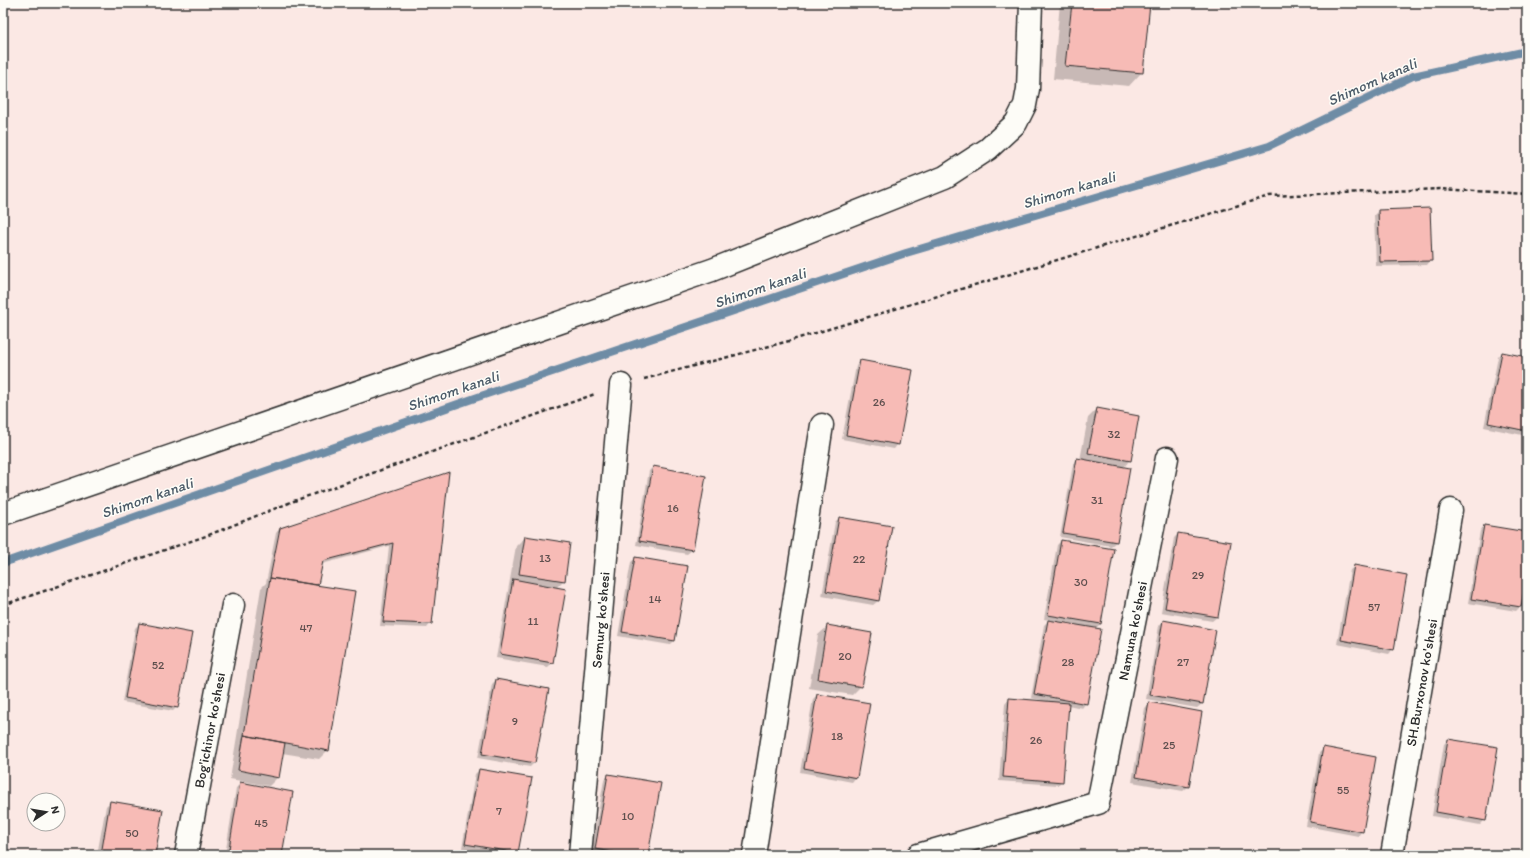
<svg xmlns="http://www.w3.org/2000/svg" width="1530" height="858" font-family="Itim,sans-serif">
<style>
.shadow{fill:#0003}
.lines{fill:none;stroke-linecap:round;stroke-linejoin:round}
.stream{stroke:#6e8ca5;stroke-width:8}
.building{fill:#f7bbb6;stroke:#2b2b2b}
.minor-casing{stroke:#2b2b2b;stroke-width:25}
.path{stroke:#2b2b2b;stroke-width:2.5;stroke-dasharray:4 3;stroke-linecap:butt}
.minor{stroke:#fdfcf7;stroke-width:22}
.labels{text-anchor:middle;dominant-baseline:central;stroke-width:3;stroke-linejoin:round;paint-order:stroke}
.number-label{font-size:12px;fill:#5e4f4e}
.street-label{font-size:14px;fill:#2b2b2b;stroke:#fdfcf7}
.water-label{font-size:15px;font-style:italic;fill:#4c5b68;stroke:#fdfcf7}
</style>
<rect width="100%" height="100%" fill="#fbe8e4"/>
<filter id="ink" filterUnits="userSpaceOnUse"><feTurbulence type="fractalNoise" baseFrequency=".025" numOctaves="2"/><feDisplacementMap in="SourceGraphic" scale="8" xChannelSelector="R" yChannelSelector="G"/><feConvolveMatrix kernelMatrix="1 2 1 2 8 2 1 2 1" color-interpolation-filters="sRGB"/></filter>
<g filter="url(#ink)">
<path class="shadow" d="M 1060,3 L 1149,3 L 1142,72 L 1129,86 L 1053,79 Z
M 1378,211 L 1431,260 L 1427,265 L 1376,266 L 1374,215 Z
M 1502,353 L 1527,358 L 1527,436 L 1484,427 L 1498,357 Z
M 860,361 L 898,444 L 894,449 L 842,439 L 856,366 Z
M 1097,409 L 1130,460 L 1123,468 L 1129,469 L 1116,542 L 1111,546 L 1060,537 L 1073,464 L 1077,459 L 1080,460 L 1088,418 Z
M 653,467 L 692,550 L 687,554 L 636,545 L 649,471 Z
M 448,473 L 431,623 L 427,628 L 380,626 L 389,546 L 322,564 L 316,586 L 328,750 L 319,759 L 282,753 L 278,777 L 269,786 L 230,779 L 261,588 L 266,583 L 276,533 L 280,528 Z
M 839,518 L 878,601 L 873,605 L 822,596 L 835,522 Z
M 1484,526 L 1527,533 L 1527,568 L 1520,607 L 1516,611 L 1468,603 L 1480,531 Z
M 1178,534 L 1230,543 L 1217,617 L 1212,621 L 1161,612 L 1174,538 Z
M 525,537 L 564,580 L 556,588 L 552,663 L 548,667 L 496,658 L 516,546 Z
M 1061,541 L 1100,624 L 1095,629 L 1086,703 L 1082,708 L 1068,705 L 1062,781 L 1058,785 L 999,781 L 1005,704 L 1009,699 L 1042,702 L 1042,700 L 1031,698 L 1044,625 L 1049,620 L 1044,619 L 1057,545 Z
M 636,558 L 674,641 L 670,645 L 618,636 L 631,562 Z
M 1355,566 L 1393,649 L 1389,654 L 1337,644 L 1350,570 Z
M 1163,621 L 1214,631 L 1202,704 L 1197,708 L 1146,699 L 1159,626 Z
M 139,624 L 177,707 L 173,711 L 122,702 L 135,628 Z
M 828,626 L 861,686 L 852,695 L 809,688 L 818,635 Z
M 496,680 L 534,763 L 530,767 L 478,758 L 492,684 Z
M 817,695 L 856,777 L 852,782 L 800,772 L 813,699 Z
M 1149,704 L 1188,787 L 1183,791 L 1132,782 L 1145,708 Z
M 1448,740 L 1485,820 L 1480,825 L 1432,816 L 1444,744 Z
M 1324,749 L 1362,831 L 1358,836 L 1306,826 L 1319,753 Z
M 479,770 L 531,779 L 518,853 L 515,855 L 501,855 L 462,848 L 475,774 Z
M 609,775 L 647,855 L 602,855 L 591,853 L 604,780 Z
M 241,783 L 281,855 L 225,855 L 236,788 Z
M 110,802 L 154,855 L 97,855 L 106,806 Z"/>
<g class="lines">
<path class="stream" d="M 3,563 L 475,398 L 906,253 L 1269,146 L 1413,76 L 1527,51"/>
</g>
<path class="building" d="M 1072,3 L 1150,3 L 1143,73 L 1065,66 Z
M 1430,208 L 1432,261 L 1380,262 L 1378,210 Z
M 1502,352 L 1527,357 L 1527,431 L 1488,423 Z
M 860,360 L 913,370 L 899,445 L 846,435 Z
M 1097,408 L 1139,416 L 1131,461 L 1088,453 Z
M 1077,458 L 1130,468 L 1117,542 L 1063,533 Z
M 653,466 L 706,476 L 693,550 L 639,541 Z
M 449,472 L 432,624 L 383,622 L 393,543 L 323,561 L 318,585 L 270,578 L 280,528 Z
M 839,517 L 892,526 L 879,601 L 826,591 Z
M 1484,525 L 1527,532 L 1527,574 L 1521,607 L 1471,599 Z
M 1178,533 L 1231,542 L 1218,617 L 1165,608 Z
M 525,536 L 570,543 L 565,581 L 519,574 Z
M 1061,540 L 1114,549 L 1101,624 L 1048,615 Z
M 635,557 L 688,566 L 675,641 L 622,632 Z
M 1354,565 L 1407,575 L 1394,650 L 1341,640 Z
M 270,578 L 355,591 L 329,751 L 244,735 Z
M 513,579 L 566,589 L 553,663 L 500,654 Z
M 1048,620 L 1101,629 L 1087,704 L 1034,694 Z
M 1163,620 L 1216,630 L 1203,704 L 1150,695 Z
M 139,623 L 192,633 L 178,708 L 125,698 Z
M 827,625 L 872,633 L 862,687 L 818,679 Z
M 496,679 L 549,689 L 535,763 L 482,754 Z
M 817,694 L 870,703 L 857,778 L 804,768 Z
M 1009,698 L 1069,703 L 1063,782 L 1003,777 Z
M 1149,702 L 1202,712 L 1189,787 L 1136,777 Z
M 244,735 L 285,743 L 279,778 L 238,770 Z
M 1448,739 L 1498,747 L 1486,821 L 1436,812 Z
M 1323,747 L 1376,757 L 1363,832 L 1310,822 Z
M 479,769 L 532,778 L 518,853 L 465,844 Z
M 608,774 L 661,783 L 648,855 L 629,855 L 595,849 Z
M 240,782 L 293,792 L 282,855 L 228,855 Z
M 110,801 L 163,810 L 155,855 L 101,855 Z"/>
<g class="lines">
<defs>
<g id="minor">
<path d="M 3,514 L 712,270 L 945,177 L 988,149 L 1016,123 L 1025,105 L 1028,89 L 1031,3"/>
<path id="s1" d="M 186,855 L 233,605"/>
<path id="s2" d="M 580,855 L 621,385"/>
<path d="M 754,855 L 822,425"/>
<path id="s3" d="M 918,855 L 1098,803 L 1167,458"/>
<path id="s4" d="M 1392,855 L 1451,510"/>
</g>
</defs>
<use href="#minor" class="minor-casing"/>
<path class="path" d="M 644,379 L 789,341 L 1269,196 L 1440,189 L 1527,194
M 3,605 L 206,536 L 294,501 L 595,394"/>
<use href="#minor" class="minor"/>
</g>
</g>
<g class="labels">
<g class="number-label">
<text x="879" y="402">26</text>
<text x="1114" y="434">32</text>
<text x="1097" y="500">31</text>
<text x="673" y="508">16</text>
<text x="545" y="558">13</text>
<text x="859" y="559">22</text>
<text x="1198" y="575">29</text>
<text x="1081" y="582">30</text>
<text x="655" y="599">14</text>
<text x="1374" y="607">57</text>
<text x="533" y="621">11</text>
<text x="306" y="628">47</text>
<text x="845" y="656">20</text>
<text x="1068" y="662">28</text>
<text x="1183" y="662">27</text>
<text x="158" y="665">52</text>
<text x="515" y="721">9</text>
<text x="837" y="736">18</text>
<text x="1036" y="740">26</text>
<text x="1169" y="745">25</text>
<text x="1343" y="790">55</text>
<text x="499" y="811">7</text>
<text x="628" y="816">10</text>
<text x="261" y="823">45</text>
<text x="132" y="833">50</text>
</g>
<g class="street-label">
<text stroke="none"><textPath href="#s2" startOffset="236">Semurg ko'shesi</textPath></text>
<text stroke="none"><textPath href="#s3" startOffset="363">Namuna ko'shesi</textPath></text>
<text stroke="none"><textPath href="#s4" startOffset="175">SH.Burxonov ko'shesi</textPath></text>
<text stroke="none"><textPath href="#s1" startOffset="127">Bog'ichinor ko'shesi</textPath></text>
</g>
<g class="water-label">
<text transform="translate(1372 82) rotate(-24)">Shimom kanali</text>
<text transform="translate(1069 190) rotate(-17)">Shimom kanali</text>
<text transform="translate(760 288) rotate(-19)">Shimom kanali</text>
<text transform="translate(453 391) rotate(-19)">Shimom kanali</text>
<text transform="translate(147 498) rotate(-19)">Shimom kanali</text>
</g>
</g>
<rect width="1530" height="858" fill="none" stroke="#fdfcf7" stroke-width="16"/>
<rect x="8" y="8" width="1514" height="842" fill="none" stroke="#2b2b2b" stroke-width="1.5" filter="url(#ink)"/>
<g transform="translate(46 812) rotate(78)"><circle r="19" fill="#fdfcf7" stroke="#a9a8a5"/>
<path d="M0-3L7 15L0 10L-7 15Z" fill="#2b2b2b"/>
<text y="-6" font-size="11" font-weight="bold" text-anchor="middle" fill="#2b2b2b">N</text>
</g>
</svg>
